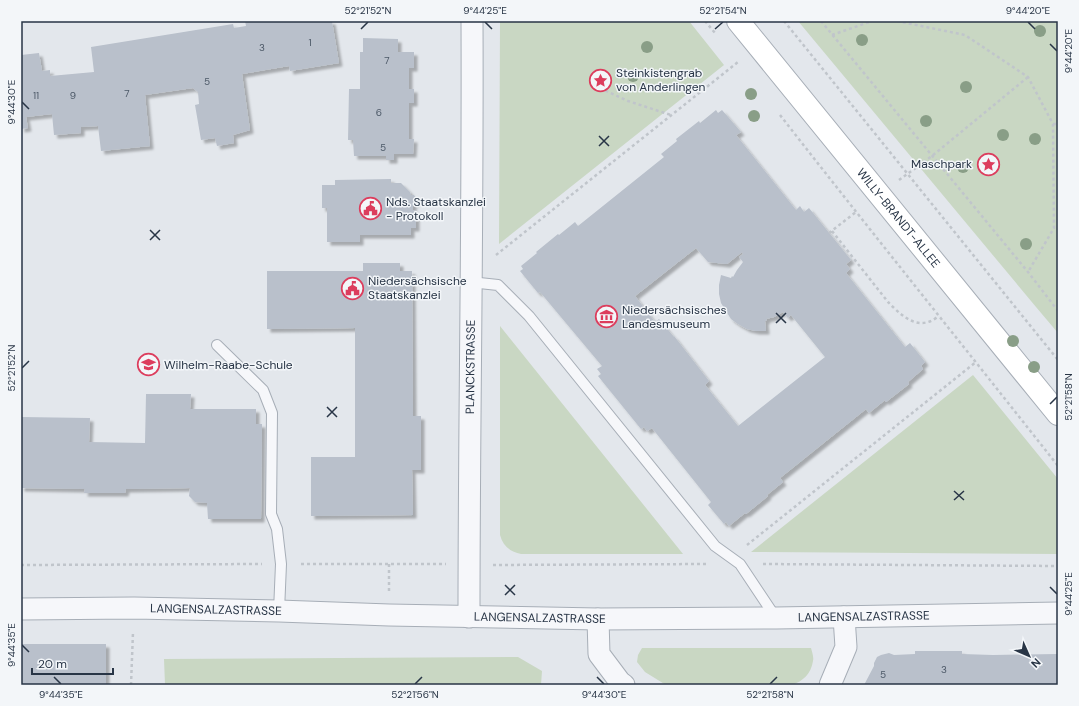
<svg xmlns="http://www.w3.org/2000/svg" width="1079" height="706" font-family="'DM Sans',sans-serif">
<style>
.green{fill:#c9d7c3}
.building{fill:#b9c0cb;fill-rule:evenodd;filter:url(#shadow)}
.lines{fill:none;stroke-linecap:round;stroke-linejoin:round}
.lane-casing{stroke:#a7aeb7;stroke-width:12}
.street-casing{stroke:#a7aeb7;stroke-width:23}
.secondary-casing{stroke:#a7aeb7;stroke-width:24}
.path{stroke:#c0c5cb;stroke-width:2.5;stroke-dasharray:3 3;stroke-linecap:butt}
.lane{stroke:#f6f7fa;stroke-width:10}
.street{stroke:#f6f7fa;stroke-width:21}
.secondary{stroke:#fff;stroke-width:22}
.tree{fill:#899e87}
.ticks{fill:none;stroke:#283546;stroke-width:1.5}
.labels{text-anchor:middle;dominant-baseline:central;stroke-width:3;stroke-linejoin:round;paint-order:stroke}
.number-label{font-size:10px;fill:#4c5867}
.poi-label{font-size:12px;fill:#283546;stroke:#f3f6f9;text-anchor:start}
.street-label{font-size:12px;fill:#283546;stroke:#f3f6f9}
.neatline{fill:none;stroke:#283546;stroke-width:1.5}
.ticks-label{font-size:10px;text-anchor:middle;fill:#283546}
</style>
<defs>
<filter id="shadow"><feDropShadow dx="3.5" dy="3.5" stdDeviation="1" flood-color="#0004"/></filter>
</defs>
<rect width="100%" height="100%" fill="#e3e7ec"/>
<path class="green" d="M 500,21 L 689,21 L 724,65 L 499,244 Z
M 798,21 L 1058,21 L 1058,333 L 1036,307 Z
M 500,326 L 683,554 L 521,554 C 510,552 503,546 500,535 Z
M 973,375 L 1058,479 L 1058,554 L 751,552 Z
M 642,648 L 811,648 C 812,652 814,657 813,661 C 811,674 803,681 792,685 L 666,685 L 645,672 L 637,662 L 638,655 Z
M 518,657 L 542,671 L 541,685 L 165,685 L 164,659 Z"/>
<path class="building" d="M 245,21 L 332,21 L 339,63 L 290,71 L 289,66 L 242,74 L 250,130 L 233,135 L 234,143 L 217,146 L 215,138 L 201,140 L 195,105 L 199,104 L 198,92 L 193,88 L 145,95 L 150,146 L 101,151 L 98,126 L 81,127 L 81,133 L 54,135 L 52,114 L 26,117 L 28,128 L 21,129 L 21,55 L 39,53 L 42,71 L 50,70 L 50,76 L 94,72 L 91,47 L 233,24 L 234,28 L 246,26 Z
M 363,38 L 398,39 L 398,52 L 414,52 L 414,68 L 409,68 L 409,89 L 414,89 L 414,103 L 409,103 L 409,139 L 414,139 L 413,154 L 394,154 L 394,160 L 386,160 L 386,156 L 354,156 L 353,140 L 348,140 L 349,89 L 360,89 L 360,52 L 363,52 Z
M 716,110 L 718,113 L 722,110 L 741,132 L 736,135 L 796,210 L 800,206 L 804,212 L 809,208 L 851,260 L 846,264 L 850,269 L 846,273 L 905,347 L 910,343 L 925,362 L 921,366 L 923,369 L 908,382 L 909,384 L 886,402 L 885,400 L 869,413 L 866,409 L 780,478 L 783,482 L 767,495 L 768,496 L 746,514 L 745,513 L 729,526 L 726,522 L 724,524 L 708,505 L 711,502 L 652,428 L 647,431 L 644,427 L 641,429 L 598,376 L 601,374 L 597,369 L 602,366 L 540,292 L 538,293 L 520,271 L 523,269 L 521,266 L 537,253 L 536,252 L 558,234 L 559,235 L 575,222 L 578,226 L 664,157 L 661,154 L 677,141 L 676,139 L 699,121 L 700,123 ZM 696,248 L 708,262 L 727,264 L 742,252 L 743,254 L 739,257 L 743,262 L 737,270 L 733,277 L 732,276 L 731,278 L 721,275 L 719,285 L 719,294 L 721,303 L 731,319 L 738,324 L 747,329 L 756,331 L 766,331 L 765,321 L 767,320 L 766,319 L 774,317 L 783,312 L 788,318 L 791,315 L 825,357 L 738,426 L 705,385 L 709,381 L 674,336 L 674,337 L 659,319 L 655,322 L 635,296 Z
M 391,179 L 391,183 L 401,183 L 410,192 L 411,195 L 414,195 L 416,198 L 415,203 L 413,205 L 413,210 L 416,211 L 416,228 L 411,228 L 411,235 L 360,235 L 360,242 L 327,242 L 327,208 L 322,208 L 322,185 L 335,185 L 335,180 Z
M 363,263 L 400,263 L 400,271 L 412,271 L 413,416 L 421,416 L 421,470 L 412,470 L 413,515 L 311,516 L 311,457 L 355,457 L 355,328 L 267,329 L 267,271 L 363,271 Z
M 146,394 L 191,394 L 190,409 L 256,409 L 256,424 L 262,424 L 261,519 L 208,519 L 207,503 L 195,502 L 189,496 L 190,488 L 126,489 L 125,493 L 84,493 L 85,489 L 21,488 L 21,417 L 90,418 L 89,442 L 145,443 Z
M 21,644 L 106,644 L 106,685 L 21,685 Z
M 915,651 L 962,651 L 962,654 L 993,655 L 1058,654 L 1058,685 L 864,685 L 874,666 L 874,663 L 877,657 L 881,655 L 889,653 L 894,655 L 915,654 Z"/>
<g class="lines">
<defs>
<path id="lane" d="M 470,282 L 498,285 L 529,316 L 715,546 L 740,564 L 776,618
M 217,345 L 263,390 L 272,413 L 271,514 L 277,529 L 281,564 L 279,611"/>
<g id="street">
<path id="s1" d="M 21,609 L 134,608 L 279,611 L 389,615 L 598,619 L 776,618 L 1058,613"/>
<path id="s2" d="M 469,617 C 469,418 473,220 472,21"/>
<path d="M 598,619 L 599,654 L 620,682 L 624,685"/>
<path d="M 830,685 L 846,647 L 844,617"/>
</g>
<g id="secondary">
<path id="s3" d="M 738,21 L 1058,414"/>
</g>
</defs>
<use href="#lane" class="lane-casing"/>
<use href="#street" class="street-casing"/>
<use href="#secondary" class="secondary-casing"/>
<path class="path" d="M 705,21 L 715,33
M 784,21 L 1058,360
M 821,21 L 1028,272 L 1058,311
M 897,21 L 965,35 L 1028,77 L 1053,124 L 1054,228 L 1028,272
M 832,35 L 872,21
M 604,90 L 606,80 L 602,74 L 597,72 L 594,75 L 594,80 L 599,87 L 604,90 L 628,101 L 671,115
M 780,115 C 872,233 966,349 1058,466
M 1053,124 L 1058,124
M 899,180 L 932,156 L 1028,77
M 832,231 L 888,302 C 898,312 912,327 928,322 C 932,321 936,318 939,316
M 829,233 L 856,212
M 496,255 L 738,62
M 747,545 L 976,362
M 301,564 L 446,564
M 763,564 L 1058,566
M 21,565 L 262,564
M 493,565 L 706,564
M 389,591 L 389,564
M 131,685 L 133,632"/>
<use href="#lane" class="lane"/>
<use href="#street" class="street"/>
<use href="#secondary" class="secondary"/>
</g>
<g class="tree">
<circle cx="1040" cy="31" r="6"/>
<circle cx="862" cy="40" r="6"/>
<circle cx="647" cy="47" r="6"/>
<circle cx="633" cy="76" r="6"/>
<circle cx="966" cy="87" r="6"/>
<circle cx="751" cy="94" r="6"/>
<circle cx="754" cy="116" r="6"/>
<circle cx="926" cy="121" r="6"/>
<circle cx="1003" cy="135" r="6"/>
<circle cx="1035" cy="139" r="6"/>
<circle cx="963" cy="167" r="6"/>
<circle cx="1026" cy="244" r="6"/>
<circle cx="1013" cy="341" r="6"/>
<circle cx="1034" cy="367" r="6"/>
</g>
<path class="ticks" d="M 485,22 L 492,29M 1028,22 L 1035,29M 361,29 L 368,22M 715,29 L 723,22M 1050,44 L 1057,51M 22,102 L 29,109M 599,136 L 609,146M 599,146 L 609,136M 150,230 L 160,240M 150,240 L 160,230M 776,313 L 786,323M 776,323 L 786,313M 22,368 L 29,361M 1050,404 L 1057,397M 327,407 L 337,417M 327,417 L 337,407M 954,491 L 964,500M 954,500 L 964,491M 505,585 L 515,595M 1050,587 L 1057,594M 505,595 L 515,585M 22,645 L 29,652M 54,677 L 61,684M 597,677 L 604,684M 415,684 L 422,677M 770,684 L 777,677"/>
<defs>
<symbol id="sight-ring" viewBox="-11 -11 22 22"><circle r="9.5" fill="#f3f6f9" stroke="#dc3d5d" stroke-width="1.5"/><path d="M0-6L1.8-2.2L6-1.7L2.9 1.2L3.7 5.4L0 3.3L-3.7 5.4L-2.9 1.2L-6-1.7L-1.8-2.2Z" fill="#dc3d5d"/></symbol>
<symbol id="civic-ring" viewBox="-11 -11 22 22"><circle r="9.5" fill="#f3f6f9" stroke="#dc3d5d" stroke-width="1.5"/><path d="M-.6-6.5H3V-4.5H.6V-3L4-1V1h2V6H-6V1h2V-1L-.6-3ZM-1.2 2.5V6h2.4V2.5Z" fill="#dc3d5d"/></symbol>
<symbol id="museum-ring" viewBox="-11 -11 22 22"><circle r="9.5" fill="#f3f6f9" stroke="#dc3d5d" stroke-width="1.5"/><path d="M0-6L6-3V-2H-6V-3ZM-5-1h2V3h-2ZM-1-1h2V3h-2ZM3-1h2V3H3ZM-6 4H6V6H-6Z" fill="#dc3d5d"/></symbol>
<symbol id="school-ring" viewBox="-11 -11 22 22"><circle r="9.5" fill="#f3f6f9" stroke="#dc3d5d" stroke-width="1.5"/><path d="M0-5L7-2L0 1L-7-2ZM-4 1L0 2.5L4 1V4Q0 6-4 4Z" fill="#dc3d5d"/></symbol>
</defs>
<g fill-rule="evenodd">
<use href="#sight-ring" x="588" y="68" width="25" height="25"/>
<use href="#sight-ring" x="976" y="152" width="25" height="25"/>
<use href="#civic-ring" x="358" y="196" width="25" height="25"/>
<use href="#civic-ring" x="340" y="276" width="25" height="25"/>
<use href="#museum-ring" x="594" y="304" width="25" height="25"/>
<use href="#school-ring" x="136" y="352" width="25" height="25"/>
</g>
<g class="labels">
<g class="number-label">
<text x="310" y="42">1</text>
<text x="262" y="47">3</text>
<text x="387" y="60">7</text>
<text x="207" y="81">5</text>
<text x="127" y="93">7</text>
<text x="36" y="95">11</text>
<text x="73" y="95">9</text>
<text x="379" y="112">6</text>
<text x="383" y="147">5</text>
<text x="944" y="669">3</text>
<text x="883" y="674">5</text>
</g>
<g class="poi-label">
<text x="616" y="73">Steinkistengrab<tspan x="616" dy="14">von Anderlingen</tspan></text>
<text x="972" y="164" text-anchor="end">Maschpark</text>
<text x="386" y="202">Nds. Staatskanzlei<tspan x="386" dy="14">- Protokoll</tspan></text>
<text x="368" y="281">Niedersächsische<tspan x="368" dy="14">Staatskanzlei</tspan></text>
<text x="622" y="310">Niedersächsisches<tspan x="622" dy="14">Landesmuseum</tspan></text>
<text x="164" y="365">Wilhelm-Raabe-Schule</text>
</g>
<g class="street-label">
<text stroke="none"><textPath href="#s3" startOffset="254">WILLY-BRANDT-ALLEE</textPath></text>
<text stroke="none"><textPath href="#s2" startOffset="250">PLANCKSTRASSE</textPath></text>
<text stroke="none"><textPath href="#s1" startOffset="195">LANGENSALZASTRASSE</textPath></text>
<text stroke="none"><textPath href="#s1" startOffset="843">LANGENSALZASTRASSE</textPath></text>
<text stroke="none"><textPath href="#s1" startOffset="519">LANGENSALZASTRASSE</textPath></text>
</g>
</g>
<rect width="1079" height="706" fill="none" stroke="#f3f6f9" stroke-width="44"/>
<g transform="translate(1029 656) rotate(135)" stroke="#f3f6f9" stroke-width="3" paint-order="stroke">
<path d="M0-3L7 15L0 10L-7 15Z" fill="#283546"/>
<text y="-6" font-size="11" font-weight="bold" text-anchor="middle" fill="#283546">N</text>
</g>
<path d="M32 668v6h81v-6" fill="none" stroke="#283546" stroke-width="2"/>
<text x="38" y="668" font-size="12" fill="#283546" stroke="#f3f6f9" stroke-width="3" paint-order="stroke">20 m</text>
<rect x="22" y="22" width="1035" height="662" class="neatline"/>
<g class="ticks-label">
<text x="368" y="14">52°21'52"N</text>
<text x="485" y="14">9°44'25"E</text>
<text x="723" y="14">52°21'54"N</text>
<text x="1028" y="14">9°44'20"E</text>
<text transform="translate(1068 51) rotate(-90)" y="4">9°44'20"E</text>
<text transform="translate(11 102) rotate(-90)" y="4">9°44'30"E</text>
<text transform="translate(11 368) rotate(-90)" y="4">52°21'52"N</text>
<text transform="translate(1068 397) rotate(-90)" y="4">52°21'58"N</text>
<text transform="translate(1068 594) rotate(-90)" y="4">9°44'25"E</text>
<text transform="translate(11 645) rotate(-90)" y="4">9°44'35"E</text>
<text x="61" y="698">9°44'35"E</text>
<text x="415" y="698">52°21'56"N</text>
<text x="604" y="698">9°44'30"E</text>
<text x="770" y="698">52°21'58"N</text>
</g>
</svg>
